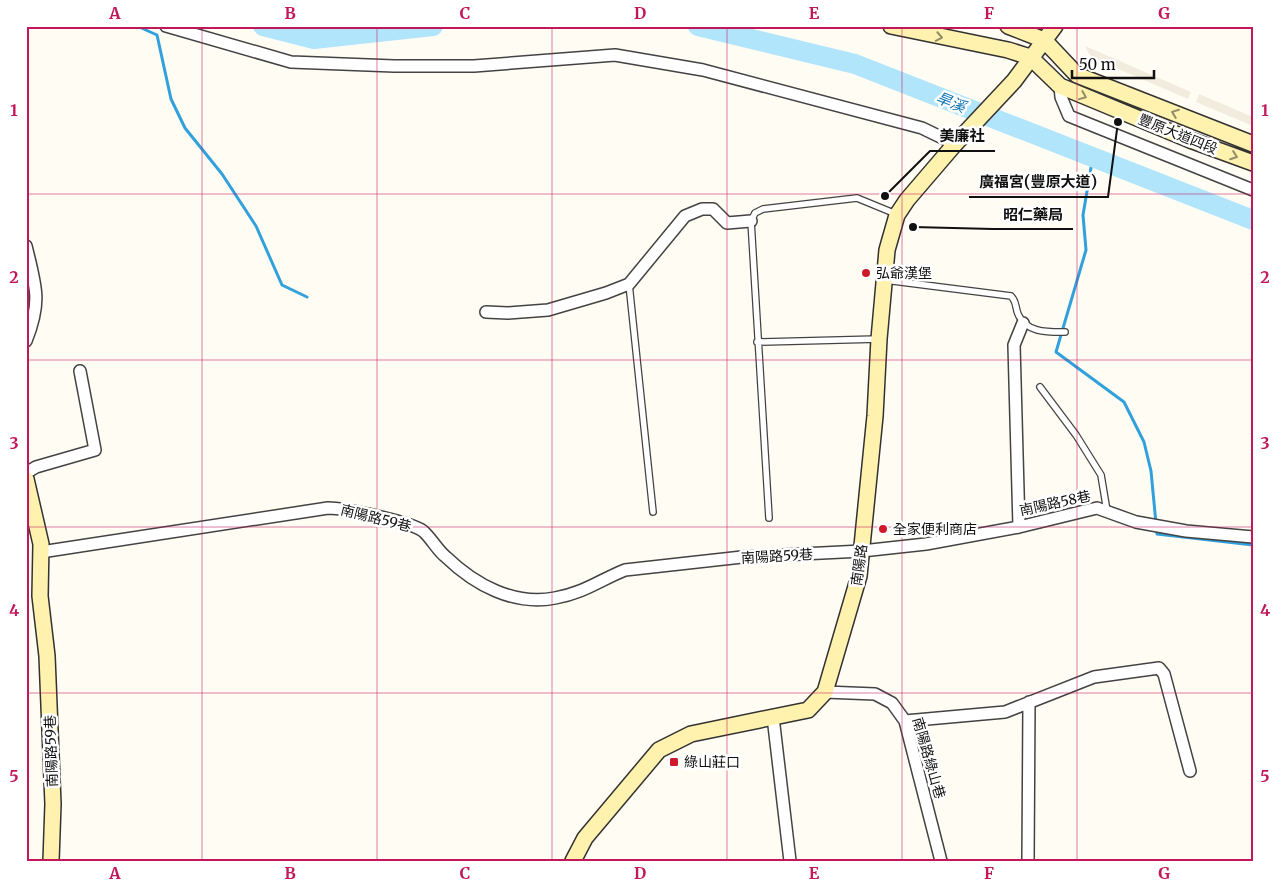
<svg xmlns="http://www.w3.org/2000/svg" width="1279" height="887" font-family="Merriweather,'Noto Sans TC',serif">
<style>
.plaza{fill:#f2ecdf}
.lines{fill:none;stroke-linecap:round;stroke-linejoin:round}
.stream{stroke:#30a1dc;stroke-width:3}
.river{stroke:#b1e5fc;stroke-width:20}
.lane-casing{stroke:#434343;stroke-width:8}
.street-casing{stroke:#434343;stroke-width:14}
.secondary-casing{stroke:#323232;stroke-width:18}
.lane{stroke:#fff;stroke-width:5.5}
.street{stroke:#fff;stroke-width:11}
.secondary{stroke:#fff1ae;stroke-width:15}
.oneway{stroke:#938c67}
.grid{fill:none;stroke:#c2185b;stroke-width:1;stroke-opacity:0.55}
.poi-dot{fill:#d0182b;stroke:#fff;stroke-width:2}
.labels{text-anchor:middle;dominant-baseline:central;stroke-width:5;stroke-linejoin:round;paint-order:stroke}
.street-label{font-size:14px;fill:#101010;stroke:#fff}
.poi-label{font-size:14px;fill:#101010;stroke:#fff;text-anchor:start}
.water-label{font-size:15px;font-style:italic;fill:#0a72b1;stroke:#fff}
.leader{fill:none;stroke:#101010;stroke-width:2}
.callout-dot{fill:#101010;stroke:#fff;stroke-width:2}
.callout-label{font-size:15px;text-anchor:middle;font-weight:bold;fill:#101010;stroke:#fff;stroke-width:5;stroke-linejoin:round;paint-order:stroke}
.neatline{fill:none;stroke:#c2185b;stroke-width:2}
.grid-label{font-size:16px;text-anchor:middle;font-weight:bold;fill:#c2185b}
</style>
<rect width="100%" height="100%" fill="#fffcf3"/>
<path class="plaza" d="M 1085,46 L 1191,92 L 1188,99 L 1095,59 L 1089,54 Z
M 1199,94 L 1253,117 L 1253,126 L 1196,102 Z"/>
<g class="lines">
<path class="stream" d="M 137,26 L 157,35 L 171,99 L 185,128 L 222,174 L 256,226 L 282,285 L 307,297
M 1093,156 L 1083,215 L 1086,250 L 1056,352 L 1124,402 L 1144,442 L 1151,471 L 1157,534 L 1253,545"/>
<path class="river" d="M 263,26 L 314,39 L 433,26
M 698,26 L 855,64 L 1253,220"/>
<defs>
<path id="lane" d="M 885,280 L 1011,296 C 1017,302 1015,307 1018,314 C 1026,333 1048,332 1065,332
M 629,284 L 653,512
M 757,342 L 879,339
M 1040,387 L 1076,435 L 1101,475 L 1107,511
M 769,518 L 751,221 L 755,213 L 763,209 L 857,198 L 896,214"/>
<path id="street" d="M 166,26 L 291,62 L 394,66 L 474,66 L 615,55 L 703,70 L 922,128 L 955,144
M 1060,86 L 1061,97 L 1069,116 L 1253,190
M 26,246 C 36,287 42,301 26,341
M 486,312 L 508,313 L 548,310 L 606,293 L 629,284 L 685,216 L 702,209 L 713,209 L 727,223 L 751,221
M 26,473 L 36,467 L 95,450 L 80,371
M 1019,527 L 1014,345 L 1023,323
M 41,552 L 328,508 C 344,508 411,522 423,531 C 432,539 437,550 446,557 C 475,585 514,606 555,598 C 584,593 600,580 625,570 L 742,557 L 862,551 L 926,544 L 1019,527 L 1097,508 L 1136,522 L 1186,531 L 1253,537
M 825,692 L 875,694 L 892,703 L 905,721 L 941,861
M 773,717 L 790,861
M 905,721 L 1005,712 L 1094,677 L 1159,668 L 1164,674 L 1190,771
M 1028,861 L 1029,702"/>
<path id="secondary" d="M 891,26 L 1008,50 L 1030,57 L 1060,86 L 1190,140 L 1253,163
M 1008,26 L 1044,40 L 1077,75 L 1253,144
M 26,479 L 41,544 L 40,596 L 47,656 L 53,804 L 51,861
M 573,861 L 585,838 L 659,750 L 691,734 L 808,710 L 825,692 L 859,576 L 875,416 L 879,339 L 887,250 L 897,215 L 907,200 L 955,144 L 1014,81 L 1055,26"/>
</defs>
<use href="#lane" class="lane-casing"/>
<use href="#street" class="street-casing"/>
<use href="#secondary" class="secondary-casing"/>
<use href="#lane" class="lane"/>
<use href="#street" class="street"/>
<use href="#secondary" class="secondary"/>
</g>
<defs><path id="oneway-chevron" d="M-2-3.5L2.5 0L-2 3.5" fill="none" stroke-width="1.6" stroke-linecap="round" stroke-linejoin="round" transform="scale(1.25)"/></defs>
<g class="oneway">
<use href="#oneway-chevron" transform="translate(939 37) rotate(11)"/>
<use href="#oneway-chevron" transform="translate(1083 96) rotate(22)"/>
<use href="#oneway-chevron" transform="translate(1175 113) rotate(-159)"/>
<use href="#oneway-chevron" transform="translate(1234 156) rotate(20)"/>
</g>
<path class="grid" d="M 202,26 L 202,861M 377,26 L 377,861M 552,26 L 552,861M 727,26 L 727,861M 902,26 L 902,861M 1077,26 L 1077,861M 26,194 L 1253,194M 26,360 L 1253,360M 26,527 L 1253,527M 26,693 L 1253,693"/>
<g class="poi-dot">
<circle cx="866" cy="273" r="5"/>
<circle cx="883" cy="529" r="5"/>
<rect x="669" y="757" width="10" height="10" rx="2.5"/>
</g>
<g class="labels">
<g class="street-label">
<text transform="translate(1178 134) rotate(22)">豐原大道四段</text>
<text transform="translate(1055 503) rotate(-12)">南陽路58巷</text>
<text transform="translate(376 518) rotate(14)">南陽路59巷</text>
<text transform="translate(777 556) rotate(-3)">南陽路59巷</text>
<text transform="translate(859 565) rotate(-82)">南陽路</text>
<text transform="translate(51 751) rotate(-92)">南陽路59巷</text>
<text transform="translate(929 758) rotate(74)">南陽路綠山巷</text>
</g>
<g class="poi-label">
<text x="876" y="273">弘爺漢堡</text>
<text x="893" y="529">全家便利商店</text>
<text x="684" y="762">綠山莊口</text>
</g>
<g class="water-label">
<text transform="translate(951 102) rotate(21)">旱溪</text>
</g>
</g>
<path class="leader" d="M885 196L930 151H995M1118 122L1108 197H969M913 227L993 229H1073"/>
<g class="callout-dot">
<circle cx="885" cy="196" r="5"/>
<circle cx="1118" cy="122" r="5"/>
<circle cx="913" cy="227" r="5"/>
</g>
<g class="callout-label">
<text x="962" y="141">美廉社</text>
<text x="1038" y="187">廣福宮(豐原大道)</text>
<text x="1033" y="220">昭仁藥局</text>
</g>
<rect width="1279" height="887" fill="none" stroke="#ffffff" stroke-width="55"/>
<path d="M1072 70v8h82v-8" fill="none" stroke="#101010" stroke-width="2.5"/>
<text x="1079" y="70" font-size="15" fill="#101010" stroke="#ffffff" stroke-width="4" paint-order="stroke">50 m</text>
<rect x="28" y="28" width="1224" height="832" class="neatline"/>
<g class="grid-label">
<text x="115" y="19">A</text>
<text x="290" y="19">B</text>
<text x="465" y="19">C</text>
<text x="640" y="19">D</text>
<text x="814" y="19">E</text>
<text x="989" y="19">F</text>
<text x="1164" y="19">G</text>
<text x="14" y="116">1</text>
<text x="1265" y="116">1</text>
<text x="14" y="283">2</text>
<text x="1265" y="283">2</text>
<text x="14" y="449">3</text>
<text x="1265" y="449">3</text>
<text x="14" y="616">4</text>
<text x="1265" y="616">4</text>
<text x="14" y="782">5</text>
<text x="1265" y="782">5</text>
<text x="115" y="879">A</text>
<text x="290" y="879">B</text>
<text x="465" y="879">C</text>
<text x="640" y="879">D</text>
<text x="814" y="879">E</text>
<text x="989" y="879">F</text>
<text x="1164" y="879">G</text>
</g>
</svg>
